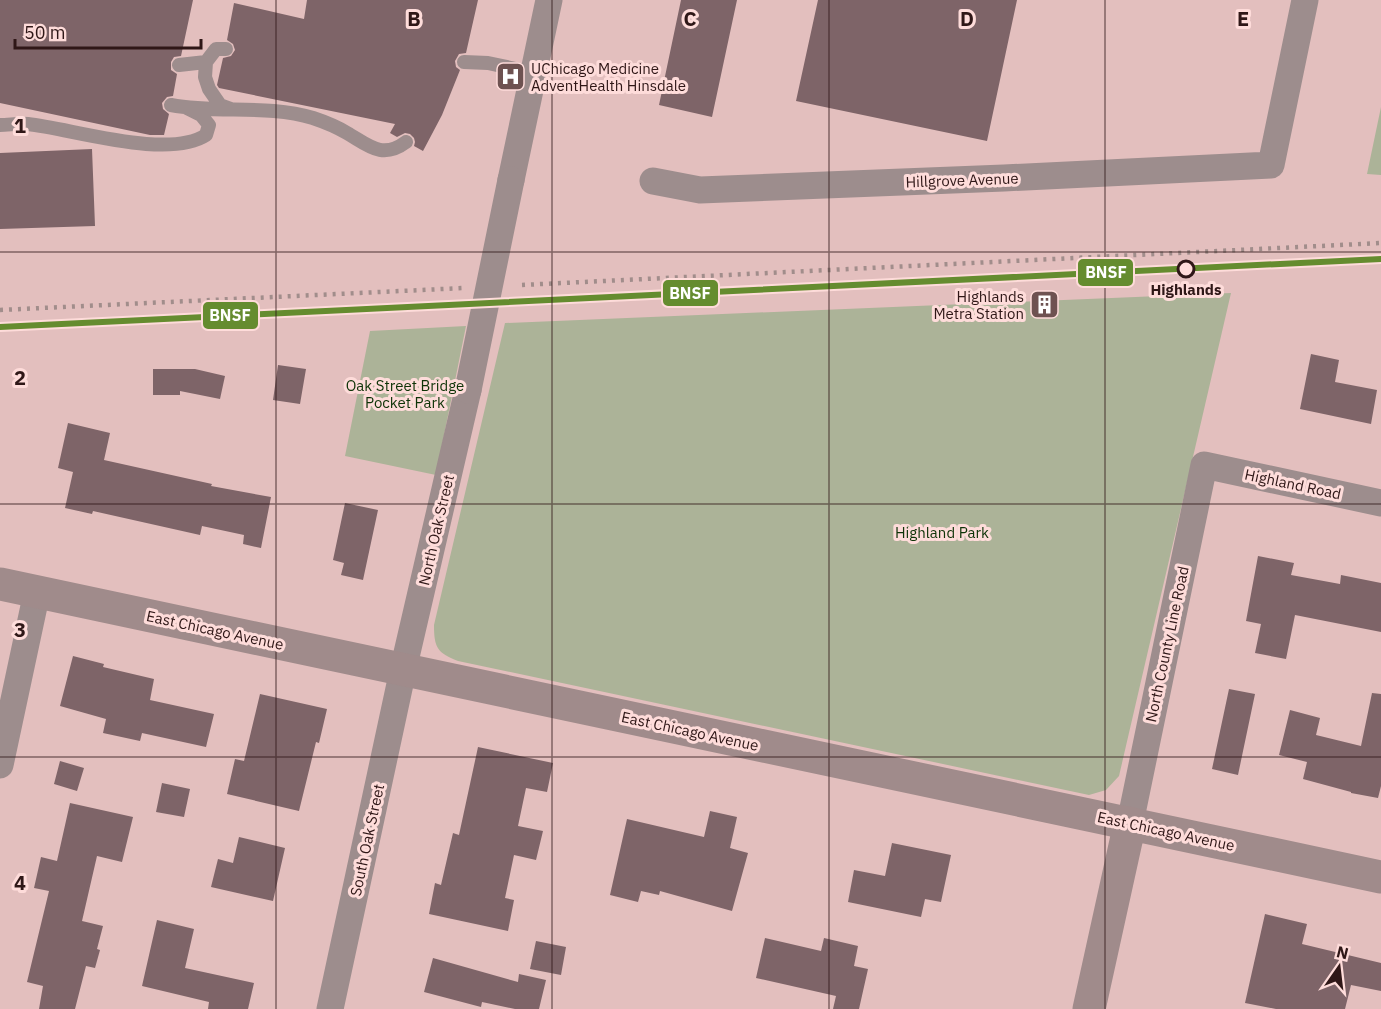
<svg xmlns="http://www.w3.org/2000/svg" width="1381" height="1009" font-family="'IBM Plex Sans',sans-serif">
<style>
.green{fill:#acb398}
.building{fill:#7e6468}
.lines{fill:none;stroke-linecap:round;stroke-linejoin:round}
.service{stroke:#9d8d8d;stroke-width:14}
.minor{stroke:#9d8d8d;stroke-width:27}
.secondary{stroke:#a08b8b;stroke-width:33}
.rail{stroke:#a18d8b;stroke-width:4.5;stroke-dasharray:3 6;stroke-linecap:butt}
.minor-bridge{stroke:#9d8d8d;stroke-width:27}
.rail-1-casing{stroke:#fedcda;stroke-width:10}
.rail-1{stroke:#658c2f;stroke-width:6}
.grid{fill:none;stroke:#2f1717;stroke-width:1.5;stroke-opacity:0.55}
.stop-dot{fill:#fedcda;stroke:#2f1717;stroke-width:3}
.labels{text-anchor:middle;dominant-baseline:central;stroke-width:6;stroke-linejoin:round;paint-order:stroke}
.poi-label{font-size:15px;fill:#2f1717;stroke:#fedcda;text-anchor:start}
.street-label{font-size:15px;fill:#2f1717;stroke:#fedcda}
.stop-label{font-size:15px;font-weight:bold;fill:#2f1717;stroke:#fedcda}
.park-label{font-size:15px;fill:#0e3307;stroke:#fedcda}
.grid-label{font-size:20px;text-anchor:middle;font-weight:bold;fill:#2f1717;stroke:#fedcda;stroke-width:6;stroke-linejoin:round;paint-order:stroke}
.line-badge{stroke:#fedcda;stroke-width:2}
.badge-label{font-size:16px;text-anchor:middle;font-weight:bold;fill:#fff}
</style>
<rect width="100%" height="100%" fill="#e3bfbe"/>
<path class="green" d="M 1381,107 L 1381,175 L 1367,174 Z
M 1231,293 L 1119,776 L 1106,790 L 1089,795 L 458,661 C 437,653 434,647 434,625 L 505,323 Z
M 466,326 L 436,475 L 345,456 L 370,331 Z"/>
<path class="building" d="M 0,0 L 193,0 L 181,56 L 174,57 L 171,62 L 171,70 L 177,74 L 173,96 L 167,97 L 162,103 L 163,109 L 169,114 L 164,135 L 150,135 L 0,103 Z
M 307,0 L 478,0 L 466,53 L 459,54 L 455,61 L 456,67 L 460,70 L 442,115 L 423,151 L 414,146 L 415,142 L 414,138 L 410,134 L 405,133 L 397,137 L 390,133 L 395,124 L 219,88 L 217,85 L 223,58 L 231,56 L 235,50 L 233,44 L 227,40 L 234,3 L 304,19 Z
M 681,0 L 737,0 L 712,117 L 659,105 Z
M 818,0 L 1017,0 L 987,141 L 796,101 Z
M 92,149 L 95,226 L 0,229 L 0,153 Z
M 1311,354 L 1339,360 L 1335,382 L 1377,390 L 1371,424 L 1300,409 Z
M 278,365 L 306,369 L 300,404 L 273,400 Z
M 153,369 L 195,369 L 225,376 L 220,399 L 180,391 L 180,395 L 153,395 Z
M 68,423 L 110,433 L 104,460 L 212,484 L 211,486 L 271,497 L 261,548 L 243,544 L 244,535 L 202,526 L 200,535 L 93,511 L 92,514 L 65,508 L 73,472 L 58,468 Z
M 345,503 L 378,510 L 363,580 L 341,575 L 344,563 L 333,560 Z
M 1258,556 L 1294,563 L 1291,575 L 1340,584 L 1341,575 L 1381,583 L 1381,632 L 1295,615 L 1286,659 L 1255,653 L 1261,624 L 1246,621 Z
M 73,656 L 104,664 L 103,667 L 154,679 L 150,700 L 214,714 L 206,747 L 142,733 L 140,741 L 103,733 L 106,719 L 60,706 Z
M 1229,689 L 1255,694 L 1238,775 L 1212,769 Z
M 1372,693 L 1381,694 L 1381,786 L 1378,798 L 1351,793 L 1351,792 L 1303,779 L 1307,762 L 1279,755 L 1290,710 L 1320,718 L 1316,735 L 1361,746 Z
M 260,694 L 327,709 L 319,743 L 316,742 L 299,811 L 227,794 L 235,759 L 244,761 Z
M 478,747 L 553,763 L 547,792 L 526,788 L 518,826 L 543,831 L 536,860 L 514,855 L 505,898 L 514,900 L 508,931 L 429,914 L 435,883 L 441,885 L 453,833 L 459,835 Z
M 60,761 L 84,768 L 77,791 L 54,784 Z
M 162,783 L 190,789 L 184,817 L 156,812 Z
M 70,803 L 133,817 L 122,862 L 97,856 L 82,921 L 103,926 L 97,949 L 100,950 L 95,968 L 86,966 L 75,1009 L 39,1009 L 43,986 L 27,982 L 49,891 L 34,888 L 41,857 L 57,861 Z
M 710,811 L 737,817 L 730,848 L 748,853 L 732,911 L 660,891 L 659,895 L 641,891 L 638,902 L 610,895 L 627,819 L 704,837 Z
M 239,837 L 285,848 L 273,901 L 211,887 L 218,859 L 233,863 Z
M 892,843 L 951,855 L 941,902 L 925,899 L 921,917 L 848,902 L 854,870 L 885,876 Z
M 1265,914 L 1307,924 L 1302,944 L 1381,963 L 1381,991 L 1351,985 L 1345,1009 L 1276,1009 L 1245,1003 Z
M 157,920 L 194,929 L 185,968 L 254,983 L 248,1009 L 208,1009 L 209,1002 L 142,986 Z
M 765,938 L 821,951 L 824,938 L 858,946 L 854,966 L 868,969 L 859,1009 L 833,1009 L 836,996 L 756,978 Z
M 536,941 L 566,947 L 561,975 L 530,969 Z
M 433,958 L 518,982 L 519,974 L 546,980 L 539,1009 L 515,1009 L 482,1002 L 481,1007 L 424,992 Z"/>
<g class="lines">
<path class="service" d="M 226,49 L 216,49 L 206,62 L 205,77 L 209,89 L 220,105 L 231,109
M 464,62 L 488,63 L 534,73
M 179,65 L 206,62
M 171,105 C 218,114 267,104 313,118 C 325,122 337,127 347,133 C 368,145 382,160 406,142
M 0,125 C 9,125 19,123 28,124 C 73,129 168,160 206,135 L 209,125 L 201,115 L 187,108"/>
<path class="minor" d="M 511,180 L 549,0
M 653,181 L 700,190 L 1004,178 L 1271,165 L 1305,0
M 0,765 L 37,592
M 1130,823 L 1204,465 L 1381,503
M 330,1009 L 403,670 L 468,390"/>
<path class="secondary" d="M 0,584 L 1381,877
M 1089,1009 L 1130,823"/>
<path class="rail" d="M 522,285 L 1381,243
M 0,310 L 464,288"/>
<path class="minor-bridge" d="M 468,390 L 511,180"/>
<defs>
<path id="rail-1" d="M 0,327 L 1381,259"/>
</defs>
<use href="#rail-1" class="rail-1-casing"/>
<use href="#rail-1" class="rail-1"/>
</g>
<path class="grid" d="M 276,0 L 276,1009M 552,0 L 552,1009M 829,0 L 829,1009M 1105,0 L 1105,1009M 0,252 L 1381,252M 0,504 L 1381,504M 0,757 L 1381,757"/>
<defs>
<symbol id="hospital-square" viewBox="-11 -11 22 22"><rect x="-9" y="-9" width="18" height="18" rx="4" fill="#6e5251" stroke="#fedcda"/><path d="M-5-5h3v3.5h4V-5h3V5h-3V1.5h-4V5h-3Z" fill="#fff"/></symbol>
<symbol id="building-square" viewBox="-11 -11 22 22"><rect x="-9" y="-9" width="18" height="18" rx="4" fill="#6e5251" stroke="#fedcda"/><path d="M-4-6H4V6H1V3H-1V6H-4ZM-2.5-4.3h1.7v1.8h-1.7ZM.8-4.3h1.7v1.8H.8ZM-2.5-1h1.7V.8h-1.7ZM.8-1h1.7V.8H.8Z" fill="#fff"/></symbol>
</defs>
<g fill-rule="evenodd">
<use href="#hospital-square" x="494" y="60" width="33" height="33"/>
<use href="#building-square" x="1028" y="288" width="33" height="33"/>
</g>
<circle class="stop-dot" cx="1186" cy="269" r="8"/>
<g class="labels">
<g class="poi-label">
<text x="531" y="68">UChicago Medicine<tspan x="531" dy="17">AdventHealth Hinsdale</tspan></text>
<text x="1024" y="296" text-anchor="end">Highlands<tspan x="1024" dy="17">Metra Station</tspan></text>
</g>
<g class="street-label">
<text transform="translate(962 180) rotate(-2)">Hillgrove Avenue</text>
<text transform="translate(1293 484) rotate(12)">Highland Road</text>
<text transform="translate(436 530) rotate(-77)">North Oak Street</text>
<text transform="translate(215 630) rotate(12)">East Chicago Avenue</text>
<text transform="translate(1167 644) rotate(-78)">North County Line Road</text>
<text transform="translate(690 731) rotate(12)">East Chicago Avenue</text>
<text transform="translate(1166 831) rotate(12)">East Chicago Avenue</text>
<text transform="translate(367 840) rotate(-78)">South Oak Street</text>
</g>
<g class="stop-label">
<text x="1186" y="289">Highlands</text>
</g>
<g class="park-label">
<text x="405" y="385">Oak Street Bridge<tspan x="405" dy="17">Pocket Park</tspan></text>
<text x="942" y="532">Highland Park</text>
</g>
</g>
<g class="grid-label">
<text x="414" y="26">B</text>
<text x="690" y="26">C</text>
<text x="967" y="26">D</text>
<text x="1243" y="26">E</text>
<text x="20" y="133">1</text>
<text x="20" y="385">2</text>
<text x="20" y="637">3</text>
<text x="20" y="890">4</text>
</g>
<g class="line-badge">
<rect x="1077" y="258" width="57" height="29" rx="6" fill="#658c2f"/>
<rect x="662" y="279" width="57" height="28" rx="6" fill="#658c2f"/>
<rect x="202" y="301" width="57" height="29" rx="6" fill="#658c2f"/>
</g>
<g class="badge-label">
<text x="1106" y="278">BNSF</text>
<text x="690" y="299">BNSF</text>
<text x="230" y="321">BNSF</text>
</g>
<g transform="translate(1339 967) rotate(14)" stroke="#fedcda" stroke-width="4.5" paint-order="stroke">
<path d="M0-4.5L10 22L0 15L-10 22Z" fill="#2f1717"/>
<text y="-9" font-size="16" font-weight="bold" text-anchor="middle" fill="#2f1717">N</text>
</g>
<path d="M15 39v9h186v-9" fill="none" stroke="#2f1717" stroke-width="3"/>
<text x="24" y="39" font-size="18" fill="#2f1717" stroke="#fedcda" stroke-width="4.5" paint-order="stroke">50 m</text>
</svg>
